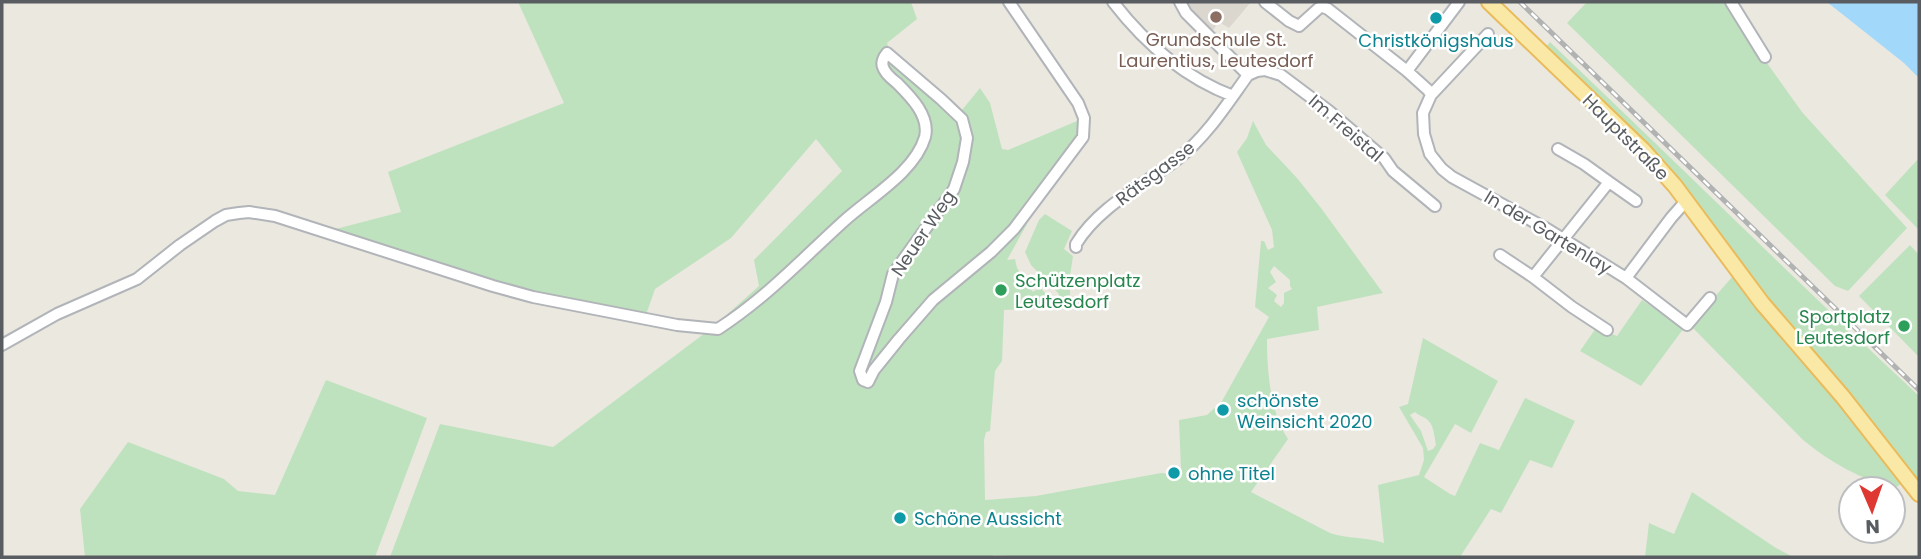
<svg xmlns="http://www.w3.org/2000/svg" width="1921" height="559" font-family="Poppins,sans-serif">
<style>
.education{fill:#dbd7cf}
.green{fill:#bfe2be;fill-rule:evenodd}
.water{fill:#a2d8fa}
.lines{fill:none;stroke-linecap:round;stroke-linejoin:round}
.minor-casing{stroke:#b1b4b8;stroke-width:14}
.major-casing{stroke:#e9bb5c;stroke-width:18}
.minor{stroke:#fff;stroke-width:10}
.major{stroke:#fae9a6;stroke-width:14}
.rail-casing{stroke:#b1b2b2;stroke-width:5}
.rail{stroke:#fff;stroke-width:2.5;stroke-dasharray:8;stroke-linecap:butt}
.education-dot{fill:#8d6e63;stroke:#fff;stroke-width:2.5}
.culture-dot{fill:#0f9aa8;stroke:#fff;stroke-width:2.5}
.leisure-dot{fill:#2e9e5b;stroke:#fff;stroke-width:2.5}
.labels{text-anchor:middle;dominant-baseline:central;stroke-width:5;stroke-linejoin:round;paint-order:stroke}
.education-label{font-size:18px;fill:#785e54;stroke:#fff}
.culture-label{font-size:18px;fill:#0d838f;stroke:#fff;text-anchor:start}
.street-label{font-size:18px;fill:#595d61;stroke:#fff}
.leisure-label{font-size:18px;fill:#27864d;stroke:#fff;text-anchor:start}
</style>
<rect width="100%" height="100%" fill="#ebe8e0"/>
<path class="education" d="M 1183,2 L 1251,2 L 1229,28 L 1219,22 L 1210,34 Z"/>
<path class="green" d="M 518,2 L 911,2 L 917,19 L 887,43 L 890,50 L 881,50 L 880,54 L 957,116 L 980,88 L 990,103 L 1002,149 L 1008,150 L 1077,121 L 1079,136 L 1025,207 L 1027,224 L 1007,260 L 1015,259 L 1017,268 L 1033,292 L 1040,287 L 1053,303 C 1038,311 1020,309 1004,310 L 1002,361 L 995,371 L 990,431 L 986,432 L 984,440 L 985,500 L 1036,496 L 1161,473 L 1174,474 L 1181,470 L 1179,420 L 1207,415 L 1222,401 L 1269,317 L 1255,307 L 1261,241 L 1264,241 L 1268,250 L 1274,247 L 1272,230 L 1237,152 L 1247,138 L 1253,121 L 1266,145 L 1297,178 L 1321,208 L 1383,293 L 1317,307 L 1319,330 L 1267,339 C 1267,370 1270,412 1288,439 L 1251,492 L 1330,533 C 1348,539 1367,537 1384,543 L 1378,485 L 1419,475 L 1424,460 L 1423,448 L 1399,407 L 1408,404 L 1423,338 L 1498,381 L 1471,433 L 1455,424 L 1424,477 L 1450,494 L 1455,496 L 1480,443 L 1499,450 L 1525,398 L 1575,421 L 1552,468 L 1530,460 L 1501,513 L 1491,509 L 1460,557 L 1025,557 L 993,555 L 993,557 L 390,557 L 440,424 L 553,447 L 713,327 L 759,286 L 754,260 L 842,171 L 816,139 L 731,238 L 655,289 L 646,315 L 528,292 L 332,230 L 401,212 L 388,172 L 564,103 ZM 1274,266 L 1290,280 L 1290,286 L 1292,289 L 1284,293 L 1284,303 L 1281,307 L 1274,301 L 1277,295 L 1268,288 L 1276,282 L 1270,272 ZM 1415,412 C 1418,415 1422,416 1425,418 C 1434,423 1434,435 1436,445 L 1433,449 L 1428,451 L 1421,431 L 1410,415 Z
M 1587,2 L 1729,2 L 1757,49 L 1802,112 L 1907,228 L 1848,291 L 1835,286 L 1567,23 Z
M 1550,42 C 1674,160 1795,280 1919,396 L 1919,482 L 1752,280 L 1546,47 Z
M 1919,158 L 1919,230 L 1885,195 Z
M 1045,214 L 1072,231 L 1064,249 L 1073,256 L 1070,276 L 1070,299 L 1057,299 L 1059,294 L 1031,265 L 1025,252 L 1039,220 Z
M 1910,245 L 1919,255 L 1919,357 L 1859,296 Z
M 1733,276 L 1901,480 L 1901,484 L 1895,488 C 1861,480 1830,462 1803,440 L 1690,325 Z
M 1642,300 L 1684,328 L 1641,386 L 1580,351 L 1596,328 L 1617,336 Z
M 326,380 L 427,418 L 375,557 L 85,557 L 80,509 L 128,442 L 224,479 L 238,491 L 275,495 Z
M 1692,492 L 1776,548 L 1793,557 L 1645,557 L 1649,523 L 1674,534 Z"/>
<path class="water" d="M 1827,2 L 1919,2 L 1919,78 L 1904,63 Z"/>
<g class="lines">
<defs>
<path id="minor" d="M 1113,2 C 1144,42 1185,78 1233,96
M 1180,2 L 1186,13 L 1248,75
M 1265,2 L 1289,21 L 1299,26 L 1319,8 L 1323,7 L 1328,9 L 1407,71 L 1428,90 L 1431,95
M 1731,2 L 1765,57
M 1488,34 L 1431,95 L 1423,113 L 1424,134 L 1430,154 L 1442,169 L 1452,177 L 1547,229 L 1626,278 L 1687,325 L 1710,298
M 1407,71 L 1459,2
M 1248,75 L 1257,71 L 1265,70 L 1281,75 L 1329,111 L 1384,158 L 1393,171 L 1435,206
M 1558,149 L 1584,164 L 1609,182 L 1533,277 L 1572,307 L 1607,330
M 1609,182 L 1636,201
M 1076,247 L 1076,244 C 1099,206 1144,185 1179,158 C 1207,136 1227,104 1248,75
M 1500,255 L 1533,277
M 1626,278 L 1671,218 L 1686,201
M 2,345 L 57,314 L 137,279 L 180,245 L 215,221 L 226,215 L 239,213 L 249,212 L 275,216 L 493,286 L 533,297 L 677,325 L 718,329 C 767,297 801,260 844,221 C 869,198 915,172 925,137 C 930,116 911,97 897,83 C 892,79 885,74 883,67 C 881,62 883,58 887,53 L 942,100 L 962,119 L 967,138 L 963,162 L 954,189 L 893,274 L 886,302 L 860,371 L 863,380 L 868,382 L 874,370 L 899,339 L 933,300 L 991,252 L 1014,229 L 1083,137 L 1084,118 L 1078,103 L 1009,2"/>
<path id="major" d="M 1489,2 L 1643,150 L 1675,186 L 1762,303 L 1843,397 L 1919,494"/>
</defs>
<use href="#minor" class="minor-casing"/>
<use href="#major" class="major-casing"/>
<use href="#minor" class="minor"/>
<use href="#major" class="major"/>
<defs>
<path id="rail" d="M 1520,2 L 1919,390"/>
</defs>
<use href="#rail" class="rail-casing"/>
<use href="#rail" class="rail"/>
</g>
<circle class="education-dot" cx="1216" cy="17" r="7"/>
<g class="culture-dot">
<circle cx="1436" cy="18" r="7"/>
<circle cx="1223" cy="410" r="7"/>
<circle cx="1174" cy="473" r="7"/>
<circle cx="900" cy="518" r="7"/>
</g>
<g class="leisure-dot">
<circle cx="1001" cy="290" r="7"/>
<circle cx="1904" cy="326" r="7"/>
</g>
<g class="labels">
<g class="education-label">
<text x="1216" y="39">Grundschule St.<tspan x="1216" dy="21">Laurentius, Leutesdorf</tspan></text>
</g>
<g class="culture-label">
<text x="1436" y="40" text-anchor="middle">Christkönigshaus</text>
<text x="1237" y="400">schönste<tspan x="1237" dy="21">Weinsicht 2020</tspan></text>
<text x="1188" y="473">ohne Titel</text>
<text x="914" y="518">Schöne Aussicht</text>
</g>
<g class="street-label">
<text transform="translate(1346 128) rotate(41)">Im Freistal</text>
<text transform="translate(1626 137) rotate(45)">Hauptstraße</text>
<text transform="translate(1155 173) rotate(-37)">Rätsgasse</text>
<text transform="translate(1548 232) rotate(31)">In der Gartenlay</text>
<text transform="translate(923 233) rotate(-56)">Neuer Weg</text>
</g>
<g class="leisure-label">
<text x="1015" y="280">Schützenplatz<tspan x="1015" dy="21">Leutesdorf</tspan></text>
<text x="1890" y="316" text-anchor="end">Sportplatz<tspan x="1890" dy="21">Leutesdorf</tspan></text>
</g>
</g>
<rect width="1921" height="559" fill="none" stroke="#595d61" stroke-width="7"/>
<g transform="translate(1872 510) rotate(178)"><circle r="33" fill="#ffffff" stroke="#bdbec0" stroke-width="2"/>
<path d="M0-5L12 26L0 18L-12 26Z" fill="#df3833"/>
<text y="-10" font-size="19" font-weight="bold" text-anchor="middle" fill="#595d61">N</text>
</g>
</svg>
